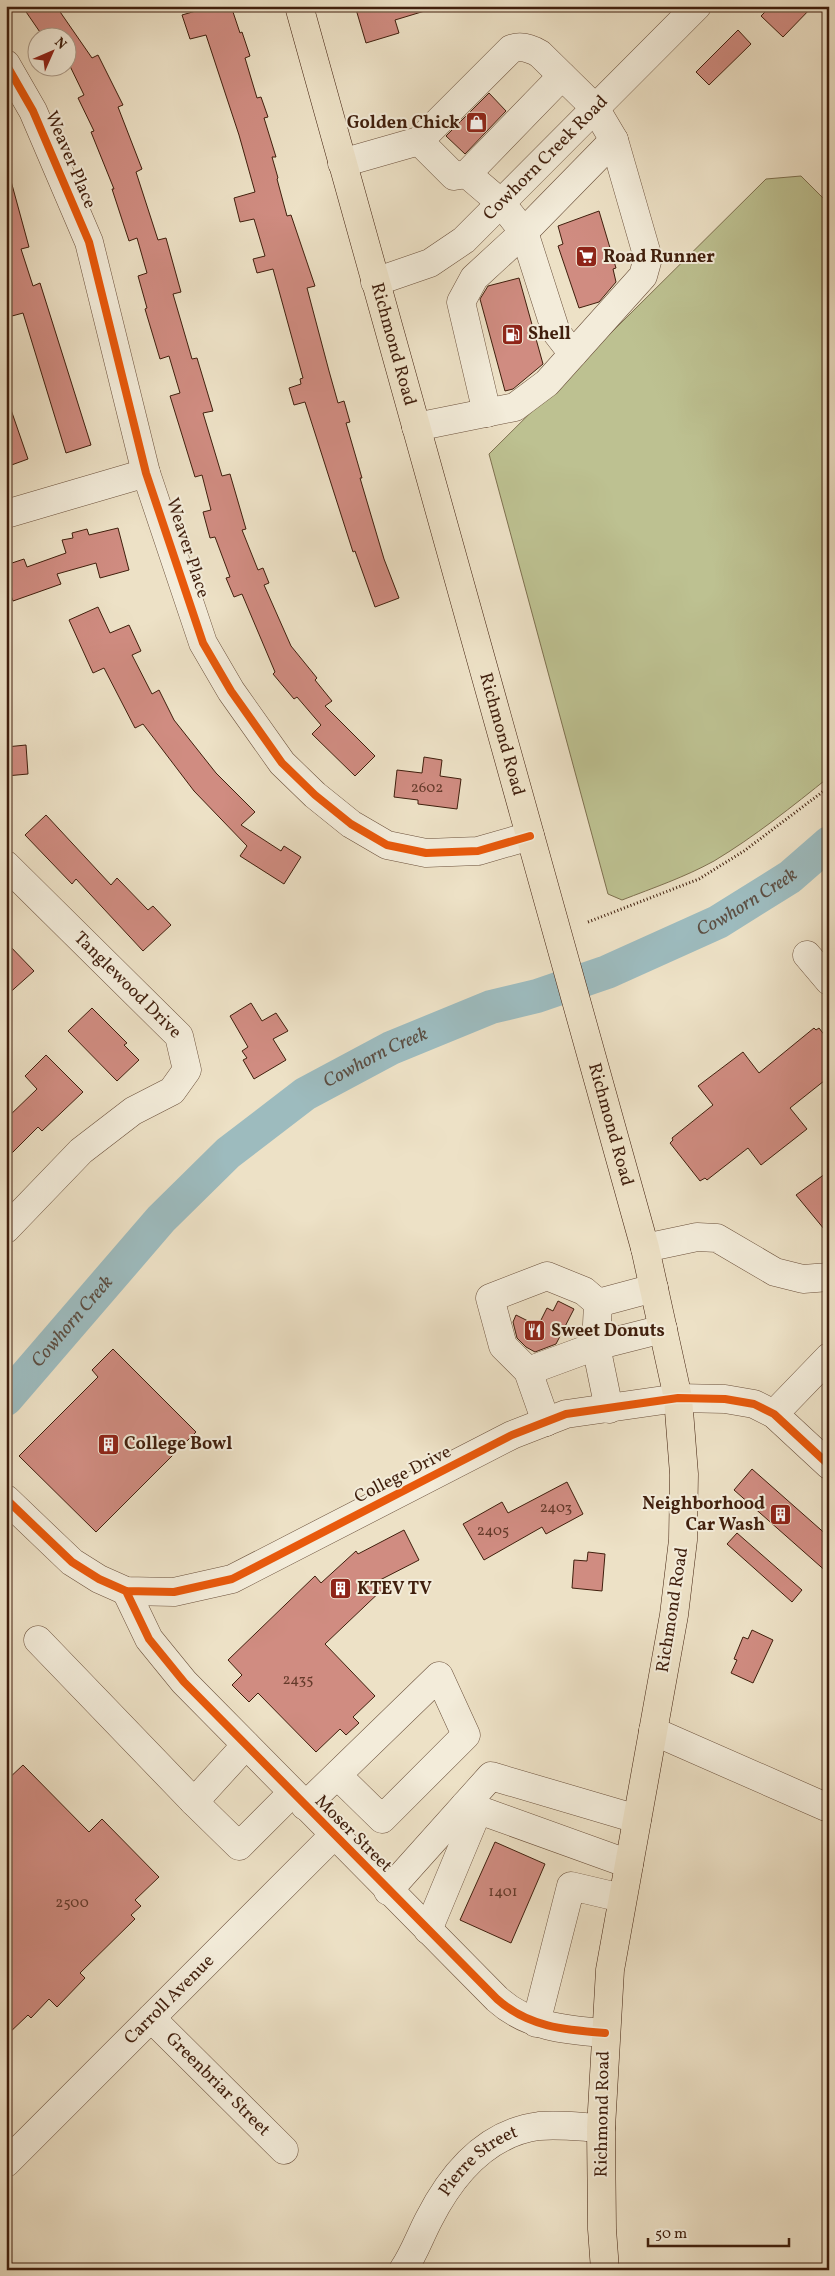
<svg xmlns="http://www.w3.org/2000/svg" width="835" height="2276" font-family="Vollkorn,serif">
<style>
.green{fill:#bdc191;stroke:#7e704f}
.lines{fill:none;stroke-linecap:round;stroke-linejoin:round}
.river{stroke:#9dbbbe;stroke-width:34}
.building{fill:#d08c81;stroke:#401f0d}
.minor-casing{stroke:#6b503b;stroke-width:29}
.major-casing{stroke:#401f0d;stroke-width:29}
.path{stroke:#401f0d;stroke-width:3;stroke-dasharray:1 2.5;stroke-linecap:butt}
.minor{stroke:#f3ecda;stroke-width:28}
.major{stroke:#ede1c6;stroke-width:28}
.cycleway-casing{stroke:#f3ecda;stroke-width:11}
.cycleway{stroke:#e8590c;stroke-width:8}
.labels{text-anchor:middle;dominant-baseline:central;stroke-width:4;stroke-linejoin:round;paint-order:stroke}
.number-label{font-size:15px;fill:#643a2a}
.poi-label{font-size:18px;font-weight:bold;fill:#401f0d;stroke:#f3ecda;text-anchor:start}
.street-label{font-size:18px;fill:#401f0d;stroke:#f3ecda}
.water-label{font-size:19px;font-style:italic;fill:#5c4e42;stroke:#f3ecda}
</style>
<rect width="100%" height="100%" fill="#ede1c6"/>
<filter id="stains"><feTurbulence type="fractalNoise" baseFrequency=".004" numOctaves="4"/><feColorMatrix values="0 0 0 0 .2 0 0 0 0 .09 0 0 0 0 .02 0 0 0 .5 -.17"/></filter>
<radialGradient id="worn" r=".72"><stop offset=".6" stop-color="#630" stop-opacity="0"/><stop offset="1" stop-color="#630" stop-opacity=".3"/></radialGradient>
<path class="green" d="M 801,176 L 829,204 L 829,777 C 793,806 754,837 714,861 C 685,877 653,888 622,900 L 608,894 L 489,454 L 766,179 Z"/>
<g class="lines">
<path class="river" id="s1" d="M 6,1399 L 161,1219 L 228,1153 L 305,1094 L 391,1048 L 491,1007 L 537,996 L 607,972 L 718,922 L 790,877 L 829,843"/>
</g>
<path class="building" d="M 22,6 L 56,6 L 92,58 L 98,55 L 123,105 L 118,107 L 142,169 L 136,172 L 158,240 L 166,238 L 181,292 L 173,294 L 192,359 L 197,358 L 213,411 L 203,413 L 222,476 L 230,474 L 246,529 L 242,530 L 258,570 L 263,568 L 269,583 L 264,585 L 291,646 L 317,678 L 315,680 L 332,701 L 325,706 L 375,756 L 355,776 L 312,734 L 321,725 L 297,697 L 294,699 L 273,674 L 275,672 L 242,594 L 234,597 L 226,578 L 230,577 L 215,537 L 210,538 L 203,512 L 211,510 L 202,475 L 195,477 L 170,396 L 180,393 L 169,356 L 160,359 L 145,309 L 147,308 L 138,276 L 147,273 L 137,238 L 129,241 L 112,189 L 114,189 L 91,132 L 94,131 L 78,98 L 84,95 L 68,62 L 68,38 L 44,38 Z
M 213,6 L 231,6 L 240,33 L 242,32 L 250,56 L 245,58 L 257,98 L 261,97 L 268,117 L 264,118 L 276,157 L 272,157 L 278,178 L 277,179 L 287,216 L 291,215 L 315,286 L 307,288 L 329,371 L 338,403 L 344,401 L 350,422 L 346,423 L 362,478 L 360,478 L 384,559 L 399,598 L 375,607 L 355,551 L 353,552 L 305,402 L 294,405 L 289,388 L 301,384 L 300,379 L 303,378 L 273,269 L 257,273 L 253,259 L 265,256 L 254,219 L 240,222 L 234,198 L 255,192 L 239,135 L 206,35 L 190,39 L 182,15 Z
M 355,6 L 428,6 L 428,10 L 395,20 L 399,33 L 366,43 Z
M 771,6 L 813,6 L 783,37 L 761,16 Z
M 738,30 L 751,44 L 709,85 L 696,72 Z
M 489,93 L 506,111 L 465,154 L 446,136 Z
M 11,181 L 29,247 L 21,249 L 33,286 L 40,283 L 91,445 L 66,453 L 23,313 L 12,316 L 6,297 L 6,182 Z
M 599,211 L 616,268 L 613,269 L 616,282 L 599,302 L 579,308 L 558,246 L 563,244 L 558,226 Z
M 519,278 L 543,364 L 513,389 L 505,391 L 480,299 L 488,286 Z
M 6,404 L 9,404 L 28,459 L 6,467 Z
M 118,528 L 129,570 L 100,578 L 96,563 L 57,574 L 61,584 L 13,601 L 6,582 L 6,565 L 24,559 L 27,567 L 66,553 L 62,540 L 73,538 L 72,533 L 87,529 L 89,535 Z
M 98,607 L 110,633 L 129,625 L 141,651 L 132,655 L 152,694 L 159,690 L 174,720 L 216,773 L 255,812 L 241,825 L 281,851 L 284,846 L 301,857 L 284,884 L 240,856 L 247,846 L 194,791 L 143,724 L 135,728 L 104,668 L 93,673 L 69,620 Z
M 26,745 L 28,774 L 6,776 L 6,747 Z
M 424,757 L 442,760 L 440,776 L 461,779 L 457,809 L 418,804 L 418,800 L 394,797 L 397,770 L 422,773 Z
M 46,815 L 111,885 L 117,878 L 148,910 L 153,906 L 171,925 L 143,951 L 76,879 L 72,884 L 25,835 Z
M 6,942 L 34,971 L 6,996 Z
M 251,1003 L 262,1021 L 276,1013 L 288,1031 L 273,1039 L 286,1060 L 254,1079 L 243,1060 L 247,1058 L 242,1051 L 248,1047 L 230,1016 Z
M 92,1008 L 127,1043 L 124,1045 L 139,1060 L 117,1081 L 68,1031 Z
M 814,1028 L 816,1030 L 819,1028 L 829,1041 L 829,1077 L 790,1108 L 807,1129 L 761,1165 L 748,1148 L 707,1180 L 705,1178 L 700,1181 L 670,1143 L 673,1140 L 672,1138 L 713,1105 L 698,1086 L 743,1052 L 759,1073 Z
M 46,1055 L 83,1092 L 42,1131 L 38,1127 L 6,1159 L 6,1119 L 37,1089 L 25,1076 Z
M 829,1171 L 829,1235 L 796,1195 Z
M 558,1301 L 574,1309 L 556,1344 L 535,1352 L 526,1347 L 517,1338 L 513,1322 L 516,1315 L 538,1326 L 547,1308 L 553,1311 Z
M 113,1349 L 196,1432 L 96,1532 L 19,1456 L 98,1377 L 92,1370 Z
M 752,1469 L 829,1537 L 829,1574 L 734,1490 Z
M 567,1482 L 583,1514 L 546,1534 L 542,1527 L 484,1560 L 463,1524 L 502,1502 L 508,1513 Z
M 404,1530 L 419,1560 L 380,1580 L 386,1586 L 325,1644 L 375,1696 L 353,1717 L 359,1723 L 346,1735 L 340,1729 L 316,1752 L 258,1693 L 249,1702 L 232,1685 L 242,1675 L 228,1660 L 315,1576 L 321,1583 L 356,1551 L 358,1554 Z
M 737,1533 L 802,1590 L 792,1602 L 727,1544 Z
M 588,1552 L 605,1554 L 602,1591 L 572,1588 L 574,1560 L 587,1561 Z
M 752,1630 L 773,1640 L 753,1683 L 731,1673 L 737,1660 L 734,1659 L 743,1637 L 748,1639 Z
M 23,1765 L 89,1832 L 102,1819 L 159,1877 L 135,1900 L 141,1906 L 131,1915 L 135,1919 L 80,1973 L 85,1978 L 57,2007 L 49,1999 L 31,2018 L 28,2015 L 6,2036 L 6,1781 Z
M 495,1842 L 545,1864 L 511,1943 L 460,1920 Z"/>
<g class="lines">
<defs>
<g id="minor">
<path d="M 6,64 L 33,111 L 89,242 L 146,473 L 203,643 L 231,691 L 282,763 L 315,795 L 351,824 L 387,845 L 426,853 L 478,851 L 530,836"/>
<path d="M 419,141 L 454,176 L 467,174 L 562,76"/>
<path d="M 342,163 L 419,141 L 511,49 C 521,45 530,48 540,54 L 595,108 L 614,140 L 648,258 L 643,276 L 547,383 L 515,407 L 416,427"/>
<path d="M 467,174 L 501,203 L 524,232 L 556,332 L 573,354"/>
<path id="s2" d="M 375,282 L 430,263 L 464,240 L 697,6"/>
<path d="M 487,413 L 461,302 L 474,278 L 524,232 L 614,140"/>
<path d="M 6,514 L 146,473"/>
<path id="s3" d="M 6,865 L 179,1036 L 187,1070 L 172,1091 L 133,1111 L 81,1151 L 6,1229"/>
<path d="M 807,955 L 829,981"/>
<path d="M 645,1248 L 697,1237 L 717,1238 L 775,1272 L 803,1279 L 829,1277"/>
<path d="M 598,1303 L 654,1288"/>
<path d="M 528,1371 L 596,1346 L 598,1303 L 584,1291 L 547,1276 L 490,1298 L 503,1346 L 528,1371 L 546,1422"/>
<path d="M 609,1409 L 596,1346 L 663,1329"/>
<path d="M 774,1414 L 829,1357"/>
<path d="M 6,1499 L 72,1562 L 99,1579 L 126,1591 L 174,1592 L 232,1579 L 512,1435 L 566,1414 L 678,1398 L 725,1399 L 754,1404 L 774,1414 L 829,1465"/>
<path d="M 126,1591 L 149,1639 L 184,1682 L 497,1999 C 528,2027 565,2030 605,2033"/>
<path d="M 38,1640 L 194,1802"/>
<path d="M 653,1731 L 826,1807 L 829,1805"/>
<path d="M 246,1745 L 194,1802 L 239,1846 L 292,1793"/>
<path d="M 465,1805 L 629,1864"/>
<path d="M 305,1806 L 439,1676 L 466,1735 L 382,1819 L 337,1775"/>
<path d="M 388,1891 L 491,1776 L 637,1819"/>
<path d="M 428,1930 L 478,1810"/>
<path id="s4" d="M 151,2018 L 284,2150"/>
<path d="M 536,2023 L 571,1886 L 622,1898"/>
<path id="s5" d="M 6,2163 L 333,1836"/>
<path id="s6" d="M 403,2270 C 414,2254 420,2236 429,2219 C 452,2174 487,2133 539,2126 C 560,2124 581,2127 601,2128"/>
</g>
<g id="major">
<path id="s7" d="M 299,6 L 645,1248 L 678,1398 L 684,1474 L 683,1540 L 674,1615 L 610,1970 L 601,2128 L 602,2229 L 605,2270"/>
</g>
</defs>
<use href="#minor" class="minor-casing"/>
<use href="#major" class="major-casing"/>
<path class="path" d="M 588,922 L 699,879 L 744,851 L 829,787"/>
<use href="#minor" class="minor"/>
<use href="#major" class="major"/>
<defs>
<path id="cycleway" d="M 6,64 L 33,111 L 89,242 L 146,473 L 203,643 L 231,691 L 282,763 L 315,795 L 351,824 L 387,845 L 426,853 L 478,851 L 530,836
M 6,1499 L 72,1562 L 99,1579 L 126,1591 L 174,1592 L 232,1579 L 512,1435 L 566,1414 L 678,1398 L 725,1399 L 754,1404 L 774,1414 L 829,1465
M 126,1591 L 149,1639 L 184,1682 L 497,1999 C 528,2027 565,2030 605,2033"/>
</defs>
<use href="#cycleway" class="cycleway-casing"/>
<use href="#cycleway" class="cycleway"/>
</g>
<defs>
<symbol id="shop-square" viewBox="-11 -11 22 22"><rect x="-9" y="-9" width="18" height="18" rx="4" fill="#8f2418" stroke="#f3ecda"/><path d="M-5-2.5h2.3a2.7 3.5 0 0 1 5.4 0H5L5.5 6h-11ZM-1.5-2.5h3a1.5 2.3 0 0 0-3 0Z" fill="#fff"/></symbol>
<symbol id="supermarket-square" viewBox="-11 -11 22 22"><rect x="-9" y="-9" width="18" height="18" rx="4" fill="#8f2418" stroke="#f3ecda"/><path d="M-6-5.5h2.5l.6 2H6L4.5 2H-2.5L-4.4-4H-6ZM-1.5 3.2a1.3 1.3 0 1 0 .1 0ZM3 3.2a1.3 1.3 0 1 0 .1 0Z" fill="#fff"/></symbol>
<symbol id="fuel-square" viewBox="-11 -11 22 22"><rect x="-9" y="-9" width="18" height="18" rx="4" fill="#8f2418" stroke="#f3ecda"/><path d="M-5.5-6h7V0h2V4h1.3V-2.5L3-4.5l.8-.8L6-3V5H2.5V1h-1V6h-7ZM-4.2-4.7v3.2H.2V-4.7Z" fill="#fff"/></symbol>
<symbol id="restaurant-square" viewBox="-11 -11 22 22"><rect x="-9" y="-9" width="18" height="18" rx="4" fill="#8f2418" stroke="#f3ecda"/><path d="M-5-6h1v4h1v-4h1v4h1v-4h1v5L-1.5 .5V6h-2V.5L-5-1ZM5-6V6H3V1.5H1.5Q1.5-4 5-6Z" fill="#fff"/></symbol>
<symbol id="building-square" viewBox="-11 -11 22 22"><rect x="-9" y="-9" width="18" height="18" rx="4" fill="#8f2418" stroke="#f3ecda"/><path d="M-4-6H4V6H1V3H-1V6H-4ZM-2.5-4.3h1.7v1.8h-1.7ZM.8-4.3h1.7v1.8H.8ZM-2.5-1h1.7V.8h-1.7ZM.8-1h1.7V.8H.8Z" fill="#fff"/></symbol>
</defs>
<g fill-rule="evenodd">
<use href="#shop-square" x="464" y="110" width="25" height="25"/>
<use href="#supermarket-square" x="574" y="244" width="25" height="25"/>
<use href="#fuel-square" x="500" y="322" width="25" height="25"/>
<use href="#restaurant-square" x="522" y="1318" width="25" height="25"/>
<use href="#building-square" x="96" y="1432" width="25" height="25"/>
<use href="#building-square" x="768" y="1502" width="25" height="25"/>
<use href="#building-square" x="328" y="1576" width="25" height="25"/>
</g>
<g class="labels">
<g class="number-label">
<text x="427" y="788">2602</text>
<text x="556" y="1508">2403</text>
<text x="493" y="1531">2405</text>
<text x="298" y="1680">2435</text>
<text x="503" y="1892">1401</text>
<text x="72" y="1903">2500</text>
</g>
<g class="poi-label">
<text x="460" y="123" text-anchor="end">Golden Chick</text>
<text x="603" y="257">Road Runner</text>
<text x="528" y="334">Shell</text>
<text x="551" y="1331">Sweet Donuts</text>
<text x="124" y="1444">College Bowl</text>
<text x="765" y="1504" text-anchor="end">Neighborhood<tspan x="765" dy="21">Car Wash</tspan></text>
<text x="357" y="1589">KTEV TV</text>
</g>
<g class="street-label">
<text stroke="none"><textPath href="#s2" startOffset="215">Cowhorn Creek Road</textPath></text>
<text transform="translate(70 160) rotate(67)">Weaver Place</text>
<text stroke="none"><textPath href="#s7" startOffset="351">Richmond Road</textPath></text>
<text transform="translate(187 548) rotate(72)">Weaver Place</text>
<text stroke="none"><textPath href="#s7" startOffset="756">Richmond Road</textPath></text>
<text stroke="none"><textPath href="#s3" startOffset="171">Tanglewood Drive</textPath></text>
<text stroke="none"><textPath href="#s7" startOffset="1161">Richmond Road</textPath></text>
<text transform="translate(403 1475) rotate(-27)">College Drive</text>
<text transform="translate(673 1610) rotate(-81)">Richmond Road</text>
<text transform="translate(353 1834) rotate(45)">Moser Street</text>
<text stroke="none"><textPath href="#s5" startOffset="231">Carroll Avenue</textPath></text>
<text stroke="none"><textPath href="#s4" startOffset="94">Greenbriar Street</textPath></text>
<text transform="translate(603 2114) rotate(-89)">Richmond Road</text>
<text stroke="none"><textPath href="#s6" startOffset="135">Pierre Street</textPath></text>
</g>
<g class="water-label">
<text stroke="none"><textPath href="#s1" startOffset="912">Cowhorn Creek</textPath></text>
<text stroke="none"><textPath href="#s1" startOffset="508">Cowhorn Creek</textPath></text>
<text stroke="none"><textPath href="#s1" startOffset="102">Cowhorn Creek</textPath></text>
</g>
</g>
<rect width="835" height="2276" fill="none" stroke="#ede1c6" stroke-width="25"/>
<rect x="8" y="8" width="820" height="2261" fill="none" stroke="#401f0d" stroke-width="2.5"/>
<rect x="12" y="12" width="810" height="2251" fill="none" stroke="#401f0d"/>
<g transform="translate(52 52) rotate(45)"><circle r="24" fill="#f3ecda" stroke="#ab9a88"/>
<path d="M0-4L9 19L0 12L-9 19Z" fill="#8f2418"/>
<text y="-8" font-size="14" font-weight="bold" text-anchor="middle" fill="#401f0d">N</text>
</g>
<path d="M648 2238v8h141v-8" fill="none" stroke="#401f0d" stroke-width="2.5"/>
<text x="655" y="2238" font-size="15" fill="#401f0d" stroke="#f3ecda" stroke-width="4" paint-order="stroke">50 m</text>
<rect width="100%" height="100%" filter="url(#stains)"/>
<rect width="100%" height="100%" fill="url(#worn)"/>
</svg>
